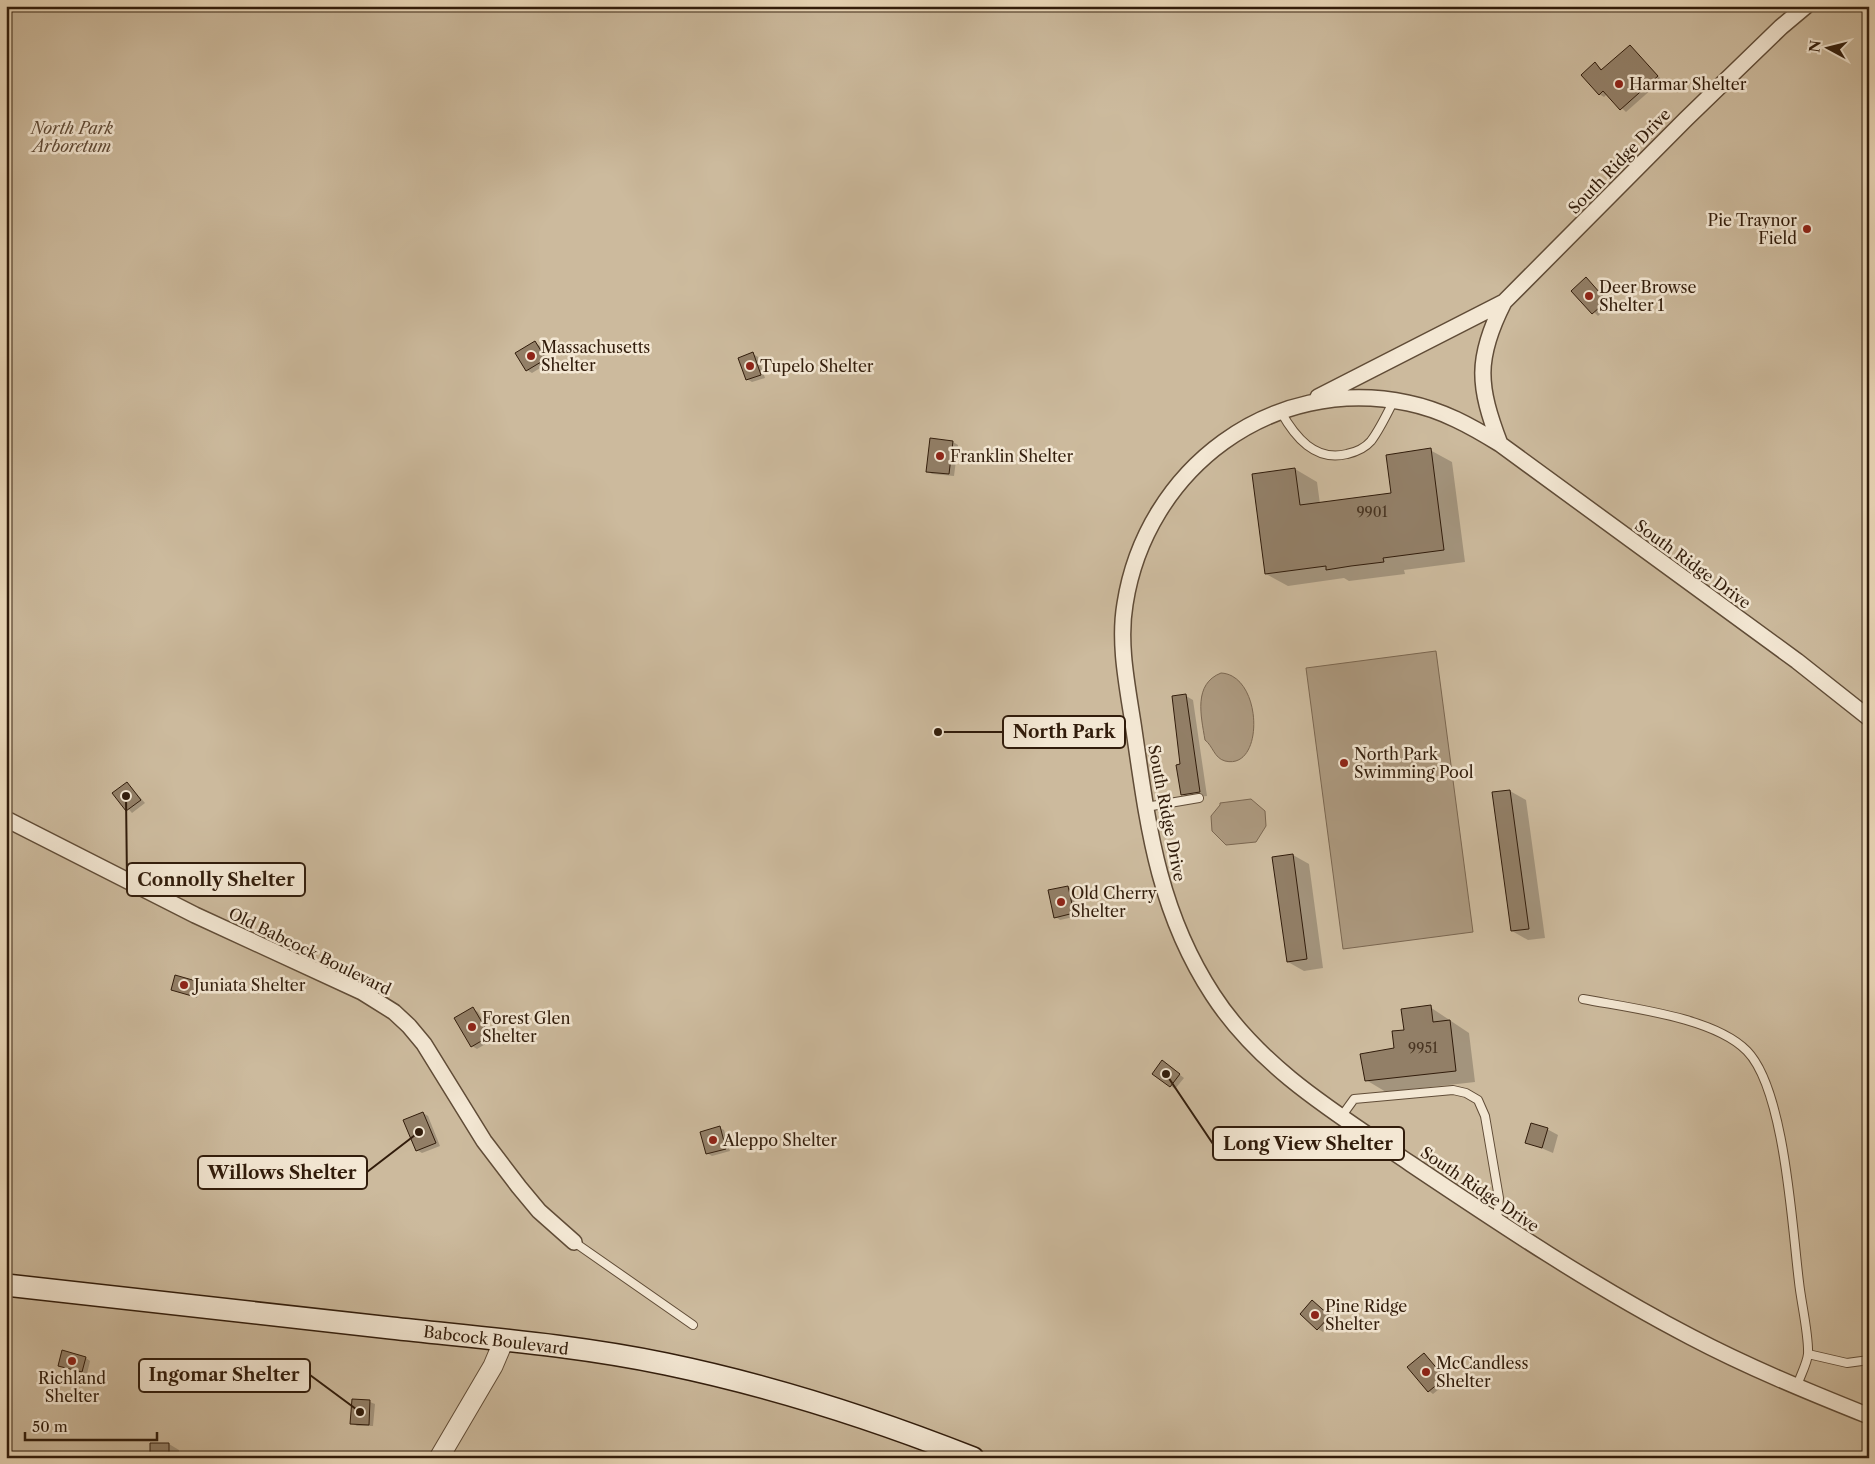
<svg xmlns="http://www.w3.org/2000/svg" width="1875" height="1464" font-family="'Libre Caslon Text',serif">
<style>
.green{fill:#ccba9d;stroke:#7e6b54}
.water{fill:#ac997f;stroke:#7b6751}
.shadow{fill:#0003}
.building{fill:#927f67;stroke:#311c0b}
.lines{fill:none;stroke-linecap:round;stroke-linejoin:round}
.service-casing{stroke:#604c37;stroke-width:10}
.minor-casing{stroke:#604c37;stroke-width:18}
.tertiary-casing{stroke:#604c37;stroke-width:21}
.secondary-casing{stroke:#311c0b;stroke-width:24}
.service{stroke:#f3e7d3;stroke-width:8}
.minor{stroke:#f3e7d3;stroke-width:15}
.tertiary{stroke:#f3e7d3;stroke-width:19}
.secondary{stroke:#f3e7d3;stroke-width:21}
.poi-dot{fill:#8f2418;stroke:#f3e7d3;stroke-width:2}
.labels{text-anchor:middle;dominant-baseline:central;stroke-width:5;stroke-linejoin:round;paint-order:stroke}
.number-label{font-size:14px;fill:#493522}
.poi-label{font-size:16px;fill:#311c0b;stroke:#f3e7d3;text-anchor:start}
.park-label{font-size:16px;font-style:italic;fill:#604b37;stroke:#f3e7d3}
.street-label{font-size:16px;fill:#311c0b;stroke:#f3e7d3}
.leader{fill:none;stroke:#311c0b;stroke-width:2}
.callout-dot{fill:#311c0b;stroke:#f3e7d3;stroke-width:2}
.callout{fill:#f3e7d3;stroke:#311c0b;stroke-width:2}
.callout-label{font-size:18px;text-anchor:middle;font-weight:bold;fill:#311c0b}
</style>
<rect width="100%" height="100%" fill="#ecdabb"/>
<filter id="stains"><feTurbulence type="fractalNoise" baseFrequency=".004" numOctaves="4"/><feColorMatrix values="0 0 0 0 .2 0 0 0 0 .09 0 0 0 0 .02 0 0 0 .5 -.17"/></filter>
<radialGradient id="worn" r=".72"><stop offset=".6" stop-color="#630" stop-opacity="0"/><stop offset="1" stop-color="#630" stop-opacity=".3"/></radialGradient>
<path class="green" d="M 6,6 L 1869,6 L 1869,1458 L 6,1458 Z"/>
<path class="water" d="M 1436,651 L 1473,932 L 1343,949 L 1306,668 Z
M 1221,673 C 1263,675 1265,771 1225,761 C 1214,758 1213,746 1205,740 C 1201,716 1193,684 1221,673 Z
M 1251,799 L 1265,811 L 1266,826 L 1256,842 L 1226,845 L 1212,831 L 1211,816 L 1220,805 L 1220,803 Z"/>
<path class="shadow" d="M 1630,46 L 1662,80 L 1626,112 L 1607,94 L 1604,97 L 1599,94 L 1595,64 L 1603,70 Z
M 1586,279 L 1611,304 L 1598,316 L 1573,291 Z
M 535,343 L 540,346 L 550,362 L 532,373 L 527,370 Z
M 753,354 L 758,357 L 765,378 L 752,382 L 747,379 Z
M 931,440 L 953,442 L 958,445 L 954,476 L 932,474 L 927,471 Z
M 1430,450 L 1452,462 L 1465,562 L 1404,570 L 1405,574 L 1349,581 L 1344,578 L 1288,586 L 1266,574 L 1253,475 L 1295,469 L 1317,482 L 1320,504 L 1393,494 Z
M 1186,696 L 1193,700 L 1207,796 L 1189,798 L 1182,794 Z
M 127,783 L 145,803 L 132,813 L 114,793 Z
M 1510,791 L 1526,800 L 1545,938 L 1528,940 L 1512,931 Z
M 1293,855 L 1309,864 L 1323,968 L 1304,971 L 1288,962 Z
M 1067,887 L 1072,890 L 1078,916 L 1060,920 L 1056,917 Z
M 176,976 L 201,985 L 197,998 L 173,989 Z
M 1430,1007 L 1469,1033 L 1475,1082 L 1386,1092 L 1366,1080 L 1395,1049 L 1405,1031 Z
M 473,1009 L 478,1012 L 494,1039 L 477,1049 L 472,1046 Z
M 1167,1065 L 1184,1078 L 1175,1089 L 1154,1073 Z
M 423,1113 L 428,1116 L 440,1146 L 422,1153 L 417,1150 Z
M 720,1128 L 724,1130 L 730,1151 L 712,1156 L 707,1153 Z
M 1547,1129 L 1558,1135 L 1553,1153 L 1527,1142 Z
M 1317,1305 L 1333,1319 L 1323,1332 L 1318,1329 Z
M 1424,1354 L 1449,1381 L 1433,1394 L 1429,1391 Z
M 86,1358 L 90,1361 L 87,1374 L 60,1365 Z
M 370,1402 L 375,1404 L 373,1426 L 357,1426 L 352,1423 Z
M 169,1444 L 179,1450 L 179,1458 L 152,1458 Z"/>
<path class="building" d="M 1630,45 L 1658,76 L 1620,110 L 1603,91 L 1599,95 L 1581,75 L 1595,62 L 1601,70 Z
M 1586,277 L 1607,301 L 1592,314 L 1571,291 Z
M 535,341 L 546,359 L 526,371 L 515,353 Z
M 753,352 L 761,375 L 746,380 L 738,358 Z
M 930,438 L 953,441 L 949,474 L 926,472 Z
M 1431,448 L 1444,550 L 1383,558 L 1384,562 L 1351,566 L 1326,570 L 1326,566 L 1265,574 L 1252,474 L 1295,468 L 1300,505 L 1391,493 L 1386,455 Z
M 1186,694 L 1200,792 L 1181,795 L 1176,765 L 1180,764 L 1172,696 Z
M 127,782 L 141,800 L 126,811 L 112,793 Z
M 1510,790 L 1529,929 L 1511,931 L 1492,792 Z
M 1293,854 L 1307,959 L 1287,962 L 1272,857 Z
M 1068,886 L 1074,913 L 1054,918 L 1048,890 Z
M 175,975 L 196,981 L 192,996 L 171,990 Z
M 1431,1005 L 1433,1022 L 1450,1020 L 1456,1071 L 1365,1081 L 1360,1054 L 1394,1048 L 1392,1031 L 1404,1030 L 1401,1009 Z
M 473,1007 L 490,1036 L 471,1047 L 454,1018 Z
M 1162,1060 L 1180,1074 L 1170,1087 L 1152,1074 Z
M 423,1112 L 436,1143 L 416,1151 L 403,1120 Z
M 1531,1123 L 1548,1128 L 1542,1148 L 1525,1143 Z
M 720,1126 L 726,1149 L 706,1154 L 700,1132 Z
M 1312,1300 L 1330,1316 L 1317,1330 L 1300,1314 Z
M 62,1350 L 86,1357 L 82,1372 L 58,1366 Z
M 1424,1353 L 1445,1378 L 1428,1392 L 1407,1367 Z
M 352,1399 L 370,1400 L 369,1425 L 350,1424 Z
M 150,1443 L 169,1443 L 169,1458 L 150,1458 Z"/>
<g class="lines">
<defs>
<path id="service" d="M 1281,412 C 1295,437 1315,462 1347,454 C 1356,452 1365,448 1371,441 C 1380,429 1387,414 1394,400
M 1146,807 L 1199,798
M 1583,999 C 1629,1008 1714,1017 1747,1051 C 1785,1090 1792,1227 1799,1282 C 1801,1302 1809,1335 1808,1354 C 1807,1364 1800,1376 1797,1386
M 1341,1117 L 1354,1099 L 1453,1090 L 1466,1093 L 1478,1100 L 1485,1116 L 1499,1198 L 1497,1222
M 574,1242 L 693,1325
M 1808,1354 L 1847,1363 L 1869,1360"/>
<path id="minor" d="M 1318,397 L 1504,302
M 1500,444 C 1478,386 1475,359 1504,302 L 1686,119 L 1781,27 L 1806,6
M 1869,718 L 1797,661 L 1500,444 C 1471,426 1442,410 1408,403 C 1272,374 1146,469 1125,604 C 1118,645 1128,689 1134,730 C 1148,826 1158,911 1213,995 C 1261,1069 1339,1115 1411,1164 C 1502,1225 1593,1286 1691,1337 C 1748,1367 1809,1392 1869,1416
M 6,819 L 195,915 L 362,992 L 394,1012 L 409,1026 L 424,1044 L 484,1141 L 519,1187 L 539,1211 L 574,1242"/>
<path id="tertiary" d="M 439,1458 L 493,1366 L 504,1340"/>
<path id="secondary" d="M 6,1285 C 134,1299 262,1314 391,1328 C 482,1338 575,1345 666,1364 C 772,1386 872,1418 973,1458"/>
</defs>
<use href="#service" class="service-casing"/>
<use href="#minor" class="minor-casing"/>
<use href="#tertiary" class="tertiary-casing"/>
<use href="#secondary" class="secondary-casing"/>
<use href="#service" class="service"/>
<use href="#minor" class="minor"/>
<use href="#tertiary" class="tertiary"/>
<use href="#secondary" class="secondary"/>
</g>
<g class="poi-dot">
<circle cx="1619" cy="84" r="5"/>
<circle cx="1807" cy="229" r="5"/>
<circle cx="1589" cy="296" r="5"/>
<circle cx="531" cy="356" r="5"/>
<circle cx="750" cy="366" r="5"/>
<circle cx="940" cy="456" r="5"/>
<circle cx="1344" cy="763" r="5"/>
<circle cx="1061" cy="902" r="5"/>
<circle cx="184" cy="985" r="5"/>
<circle cx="472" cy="1027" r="5"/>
<circle cx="713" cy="1140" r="5"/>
<circle cx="1315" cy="1315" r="5"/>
<circle cx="72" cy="1361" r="5"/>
<circle cx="1426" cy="1372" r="5"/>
</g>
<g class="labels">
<g class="number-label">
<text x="1372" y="512">9901</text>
<text x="1423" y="1048">9951</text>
</g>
<g class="poi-label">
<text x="1629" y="84">Harmar Shelter</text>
<text x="1797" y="220" text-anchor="end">Pie Traynor<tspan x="1797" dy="18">Field</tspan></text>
<text x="1599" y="287">Deer Browse<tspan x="1599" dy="18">Shelter 1</tspan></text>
<text x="541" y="347">Massachusetts<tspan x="541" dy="18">Shelter</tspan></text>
<text x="760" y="366">Tupelo Shelter</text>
<text x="950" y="456">Franklin Shelter</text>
<text x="1354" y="754">North Park<tspan x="1354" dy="18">Swimming Pool</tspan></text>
<text x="1071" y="893">Old Cherry<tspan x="1071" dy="18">Shelter</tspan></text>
<text x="194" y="985">Juniata Shelter</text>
<text x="482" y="1018">Forest Glen<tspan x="482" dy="18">Shelter</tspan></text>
<text x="723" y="1140">Aleppo Shelter</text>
<text x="1325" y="1306">Pine Ridge<tspan x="1325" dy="18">Shelter</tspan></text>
<text x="1436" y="1363">McCandless<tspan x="1436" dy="18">Shelter</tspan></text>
<text x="72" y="1378" text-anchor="middle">Richland<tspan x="72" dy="18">Shelter</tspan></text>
</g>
<g class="park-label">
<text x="72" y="128">North Park<tspan x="72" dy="18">Arboretum</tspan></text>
</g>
<g class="street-label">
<text transform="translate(1619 161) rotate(-46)">South Ridge Drive</text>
<text transform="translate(1693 564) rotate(36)">South Ridge Drive</text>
<text transform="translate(1167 813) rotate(79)">South Ridge Drive</text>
<text transform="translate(310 951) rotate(26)">Old Babcock Boulevard</text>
<text transform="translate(1480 1189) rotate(34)">South Ridge Drive</text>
<text transform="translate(496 1340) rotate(7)">Babcock Boulevard</text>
</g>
</g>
<path class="leader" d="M938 732L1003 732M126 796L127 880M1166 1074L1213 1144M419 1132L367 1172M360 1412L310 1375"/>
<g class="callout-dot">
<circle cx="938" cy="732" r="5"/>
<circle cx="126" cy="796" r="5"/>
<circle cx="1166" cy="1074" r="5"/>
<circle cx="419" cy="1132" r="5"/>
<circle cx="360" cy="1412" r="5"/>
</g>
<g class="callout">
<rect x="1003" y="716" width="122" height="32" rx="5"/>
<rect x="127" y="863" width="178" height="33" rx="5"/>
<rect x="1213" y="1127" width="191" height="33" rx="5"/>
<rect x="198" y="1156" width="169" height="33" rx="5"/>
<rect x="139" y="1359" width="171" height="33" rx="5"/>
</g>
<g class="callout-label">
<text x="1064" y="738">North Park</text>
<text x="216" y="886">Connolly Shelter</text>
<text x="1308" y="1150">Long View Shelter</text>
<text x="282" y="1179">Willows Shelter</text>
<text x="224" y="1381">Ingomar Shelter</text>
</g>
<rect width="1875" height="1464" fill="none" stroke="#ecdabb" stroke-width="25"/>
<rect x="8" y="8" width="1860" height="1449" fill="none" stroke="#311c0b" stroke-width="2.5"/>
<rect x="12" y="12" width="1850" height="1439" fill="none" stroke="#311c0b"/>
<g transform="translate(1828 48) rotate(277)" stroke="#f3e7d3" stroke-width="4" paint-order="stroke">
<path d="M0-4L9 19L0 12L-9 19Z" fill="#311c0b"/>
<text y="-8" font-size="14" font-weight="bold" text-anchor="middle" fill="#311c0b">N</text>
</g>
<path d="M25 1432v8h132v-8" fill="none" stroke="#311c0b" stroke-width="2.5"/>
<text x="32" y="1432" font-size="15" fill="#311c0b" stroke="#f3e7d3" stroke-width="4" paint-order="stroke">50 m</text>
<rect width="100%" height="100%" filter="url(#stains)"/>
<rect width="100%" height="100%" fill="url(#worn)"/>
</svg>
